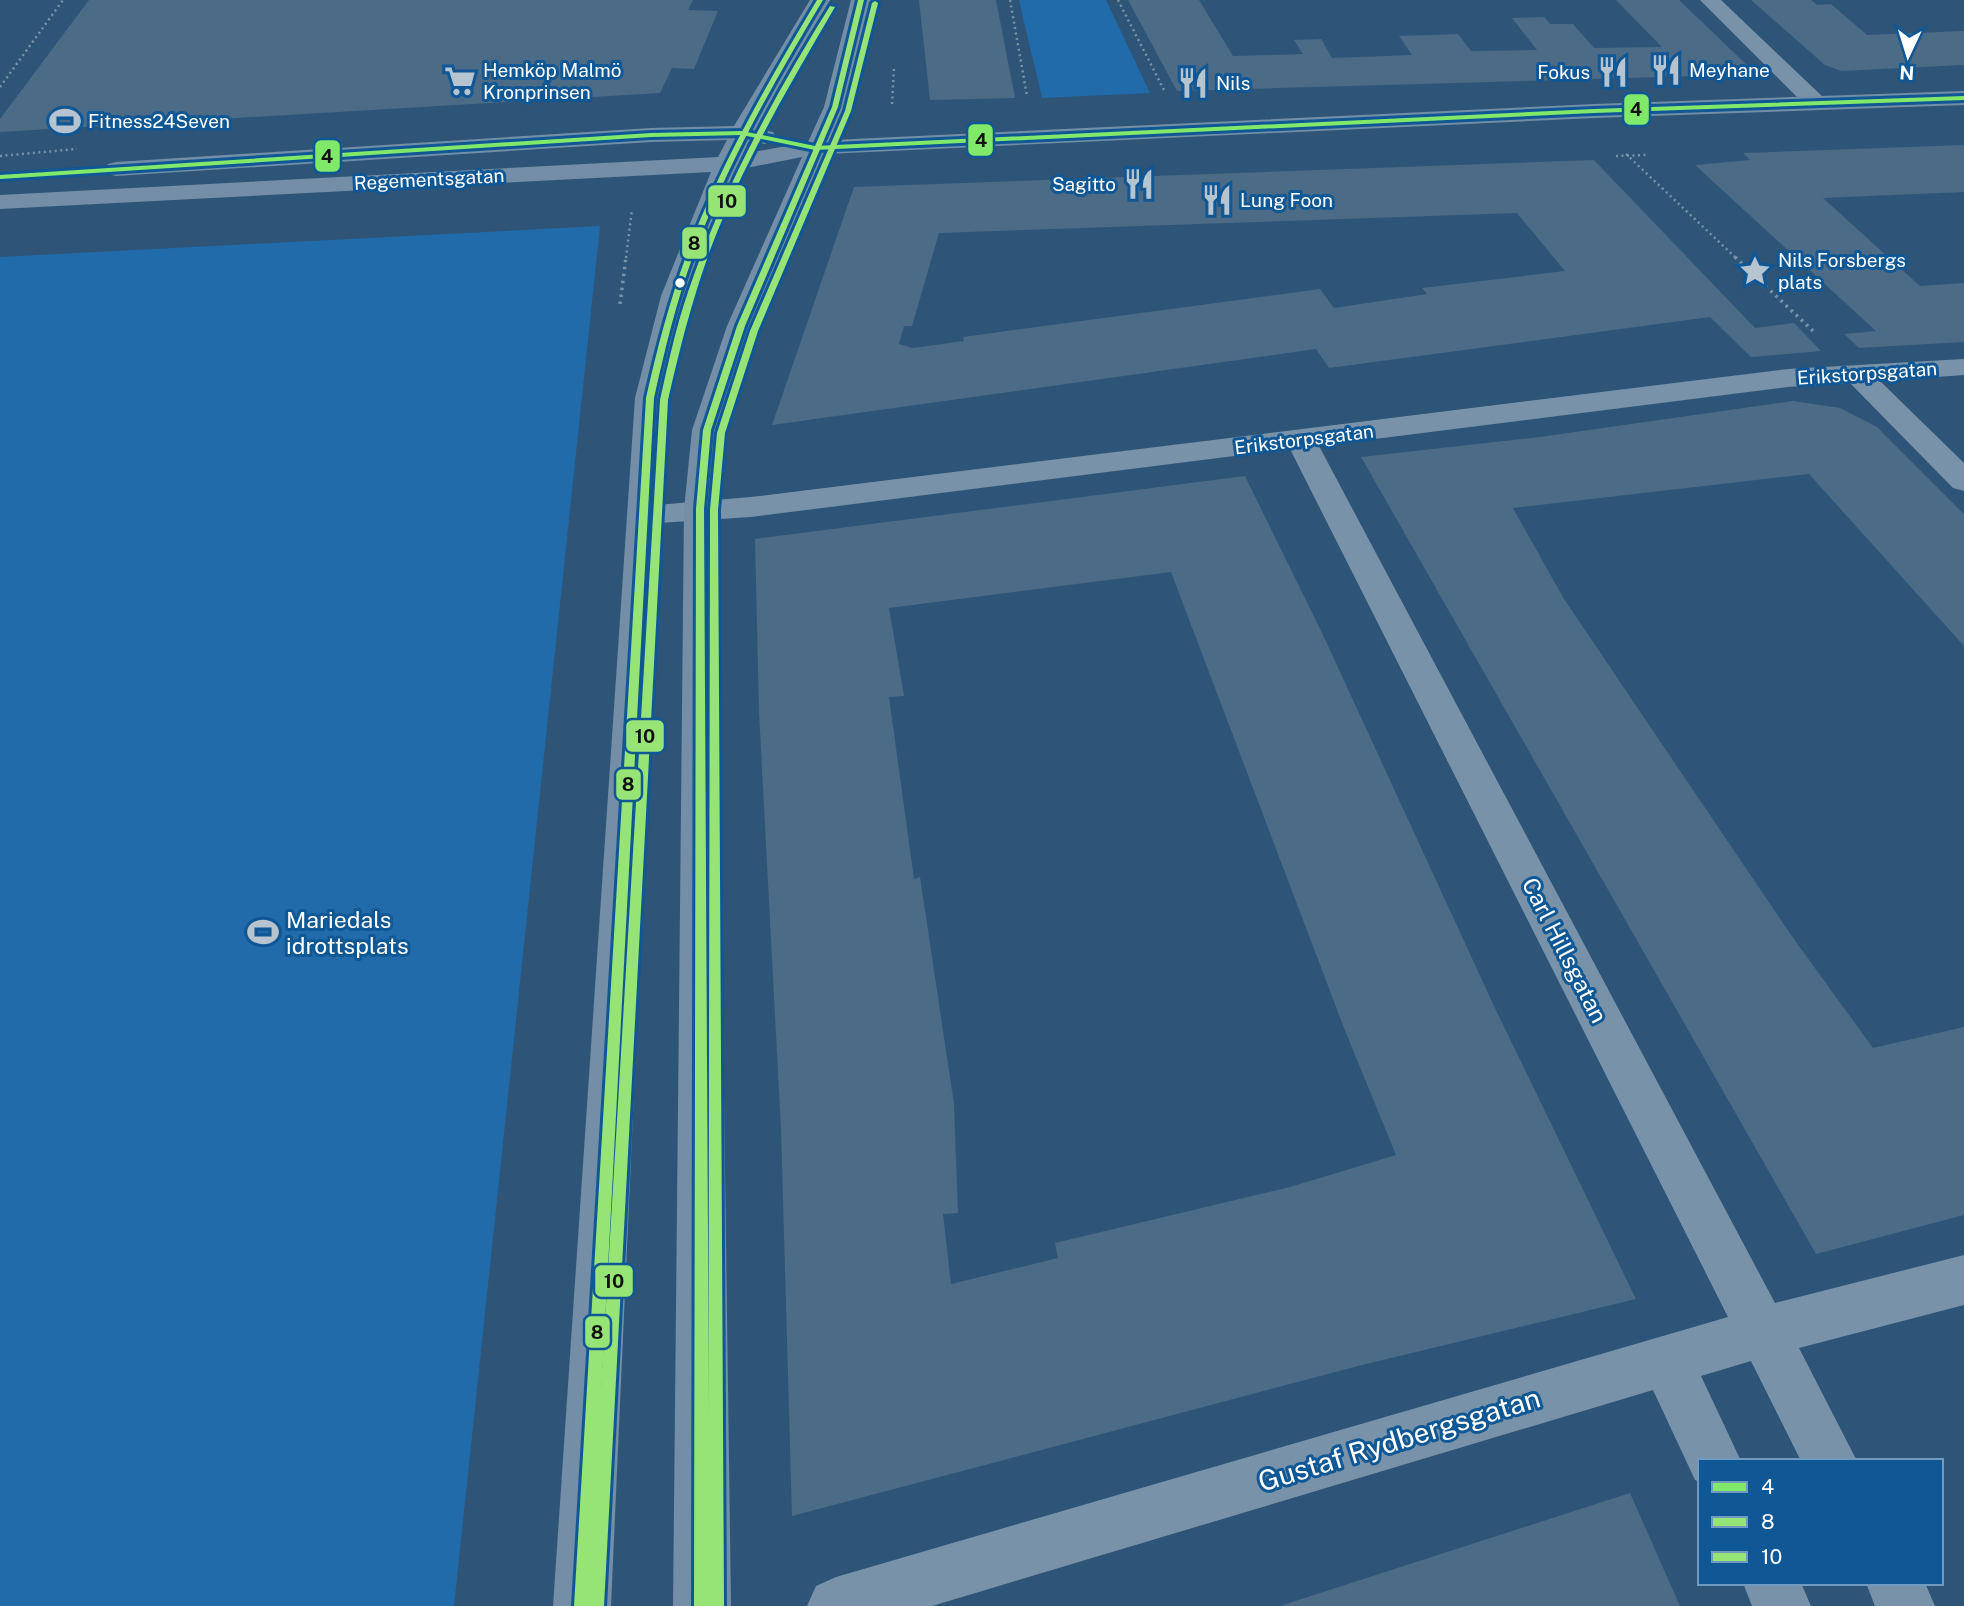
<svg xmlns="http://www.w3.org/2000/svg" width="1964" height="1606" font-family="'Public Sans',sans-serif">
<style>
.green{fill:#216bab}
.building{fill:#4c6b86;fill-rule:evenodd}
.lines{fill:none;stroke-linecap:round;stroke-linejoin:round}
.path-far1{stroke:#7892a9;stroke-width:2.5;stroke-dasharray:2 3.5;stroke-linecap:butt}
.path{stroke:#7892a9;stroke-width:3.5;stroke-dasharray:2.5 4.5;stroke-linecap:butt}
.street{fill:#7892a9;fill-rule:evenodd}
.secondary{fill:#738ea6;fill-rule:evenodd}
.bus-1-casing{stroke:#105795;stroke-width:6}
.bus-2-casing{stroke:#105795;stroke-width:6}
.bus-3-casing{stroke:#105795;stroke-width:6}
.bus-1{fill:#80e96a;fill-rule:evenodd}
.bus-2{fill:#97e476;fill-rule:evenodd}
.bus-3{fill:#97e476;fill-rule:evenodd}
.bus-dot{fill:#fff;stroke:#105795;stroke-width:2.5}
.labels{text-anchor:middle;dominant-baseline:central;stroke-width:6;stroke-linejoin:round;paint-order:stroke}
.far-poi-label{font-size:19px;fill:#fff;stroke:#105795;text-anchor:start}
.far-street-label{font-size:19px;fill:#fff;stroke:#105795}
.poi-label{font-size:23px;fill:#fff;stroke:#105795;text-anchor:start}
.street-label{font-size:23px;fill:#fff;stroke:#105795}
.near-street-label{font-size:28px;fill:#fff;stroke:#105795}
.line-badge{stroke:#105795;stroke-width:2.5}
.pale-badge-label{font-size:19px;text-anchor:middle;font-weight:bold;fill:#111}
</style>
<rect width="100%" height="100%" fill="#2e5577"/>
<path class="green" d="M 1019,0 L 1106,0 L 1150,93 L 1042,98 Z
M 600,226 L 454,1606 L 0,1606 L 0,257 Z"/>
<path class="building" d="M 89,0 L 693,0 L 688,10 L 718,11 L 694,69 L 672,68 L 660,93 L 0,132 L 0,119 Z
M 919,0 L 996,0 L 1015,98 L 930,100 Z
M 1128,0 L 1199,0 L 1233,56 L 1303,54 L 1294,40 L 1321,39 L 1332,58 L 1412,55 L 1399,36 L 1431,35 L 1458,34 L 1471,51 L 1537,50 L 1512,18 L 1544,17 L 1550,24 L 1573,24 L 1594,48 L 1662,47 L 1616,0 L 1679,0 L 1749,67 L 1723,68 L 1729,75 L 1177,91 Z
M 1751,0 L 1811,0 L 1817,5 L 1831,4 L 1867,35 L 1964,31 L 1964,65 L 1841,71 L 1825,65 Z
M 1964,145 L 1964,192 L 1823,198 L 1920,286 L 1964,283 L 1964,342 L 1859,348 L 1844,334 L 1876,331 L 1695,165 L 1750,160 L 1743,153 Z
M 1594,160 L 1755,328 L 1794,323 L 1821,351 L 1751,357 L 1710,317 L 1329,368 L 1316,349 L 772,425 L 854,187 ZM 1517,213 L 1565,271 L 1422,288 L 1427,294 L 1334,308 L 1320,289 L 963,337 L 964,341 L 913,348 L 899,344 L 904,326 L 912,326 L 939,233 Z
M 1793,401 L 1840,408 L 1877,427 L 1964,514 L 1964,646 L 1809,474 L 1513,508 L 1564,599 L 1791,935 L 1873,1048 L 1964,1027 L 1964,1215 L 1816,1254 L 1361,457 L 1540,437 Z
M 1245,476 L 1323,635 L 1494,1006 L 1636,1299 L 1362,1365 L 792,1516 L 781,1129 L 759,712 L 755,539 ZM 1171,572 L 1344,1028 L 1396,1155 L 1290,1187 L 1055,1243 L 1058,1258 L 951,1284 L 943,1214 L 958,1213 L 954,1104 L 920,877 L 914,879 L 889,697 L 904,696 L 889,608 Z
M 1630,1493 L 1680,1606 L 1283,1606 L 1283,1605 Z"/>
<g class="lines">
<path class="path-far1" d="M 1010,0 L 1027,96
M 1118,0 L 1164,90
M 0,87 L 63,0
M 892,104 L 894,67
M 1626,154 L 1736,258
M 0,156 L 77,149
M 1616,156 L 1646,155
M 626,258 L 632,209"/>
<path class="path" d="M 1735,257 L 1813,331
M 620,304 L 626,257"/>
<path class="street" d="M 1700,0 L 1721,0 L 1824,98 L 1827,103 L 1824,108 L 1808,108 Z
M 1964,359 L 1964,375 L 1880,381 L 1964,463 L 1964,491 L 1953,488 L 1850,383 L 1788,387 L 1319,446 L 1775,1303 L 1964,1255 L 1964,1305 L 1799,1348 L 1857,1461 L 1801,1461 L 1751,1361 L 1701,1376 L 1741,1461 L 1700,1461 L 1700,1482 L 1695,1480 L 1653,1390 L 932,1606 L 807,1606 L 816,1586 L 836,1577 L 1728,1317 L 1290,449 L 751,517 L 644,524 L 633,521 L 628,514 L 633,507 L 751,497 L 1788,369 Z
M 1743,1583 L 1801,1583 L 1811,1606 L 1752,1606 Z
M 1866,1583 L 1925,1583 L 1935,1606 L 1875,1606 Z"/>
<path class="secondary" d="M 810,0 L 830,0 L 756,129 L 773,132 L 776,137 L 765,144 L 749,141 L 743,154 L 808,142 L 824,107 L 851,0 L 871,0 L 846,107 L 832,140 L 1594,104 L 1964,91 L 1964,105 L 1594,118 L 826,154 L 755,326 L 722,430 L 716,509 L 731,1606 L 673,1606 L 684,509 L 692,430 L 727,326 L 802,157 L 736,170 C 703,243 679,319 665,398 L 611,1606 L 553,1606 L 635,398 L 661,296 L 711,172 L 0,209 L 0,195 L 718,157 L 727,140 L 651,142 L 116,176 L 108,174 L 104,169 L 108,164 L 116,162 L 651,128 L 734,126 Z"/>
<defs>
<path id="bus-1" d="M 1964,96 L 1964,100 L 1594,113 L 815,150 L 742,135 L 651,137 L 0,179 L 0,175 L 651,133 L 742,131 L 815,146 L 1594,109 Z"/>
<path id="bus-2" d="M 817,0 L 823,0 C 777,77 732,155 700,238 C 679,290 666,344 654,398 L 590,1606 L 574,1606 L 646,398 C 658,344 672,292 692,240 C 725,156 771,77 817,0 Z
M 858,0 L 864,0 L 838,107 L 745,326 L 711,430 L 704,509 L 710,1606 L 694,1606 L 696,509 L 703,430 L 737,326 L 832,107 Z"/>
<path id="bus-3" d="M 875,1 L 878,3 L 851,111 L 758,331 L 725,433 L 718,510 L 724,1606 L 708,1606 L 710,510 L 717,433 L 750,331 L 845,111 L 872,3 Z
M 830,6 L 835,7 C 790,84 744,162 712,245 C 693,296 680,347 668,400 L 604,1606 L 588,1606 L 660,400 C 668,364 676,327 688,292 C 722,191 774,96 830,6 Z"/>
</defs>
<use href="#bus-1" class="bus-1-casing"/>
<use href="#bus-2" class="bus-2-casing"/>
<use href="#bus-3" class="bus-3-casing"/>
<use href="#bus-1" class="bus-1"/>
<use href="#bus-2" class="bus-2"/>
<use href="#bus-3" class="bus-3"/>
</g>
<defs>
<symbol id="restaurant-bare" viewBox="-9 -9 18 18"><path d="M-5-6h1v4h1v-4h1v4h1v-4h1v5L-1.5 .5V6h-2V.5L-5-1ZM5-6V6H3V1.5H1.5Q1.5-4 5-6Z" fill="#b6c4cf" stroke="#105795" stroke-width="2.5" paint-order="stroke"/></symbol>
<symbol id="supermarket-bare" viewBox="-9 -9 18 18"><path d="M-6-5.5h2.5l.6 2H6L4.5 2H-2.5L-4.4-4H-6ZM-1.5 3.2a1.3 1.3 0 1 0 .1 0ZM3 3.2a1.3 1.3 0 1 0 .1 0Z" fill="#b6c4cf" stroke="#105795" stroke-width="2.5" paint-order="stroke"/></symbol>
<symbol id="stadium-bare" viewBox="-9 -9 18 18"><path d="M0-5a6.5 5 0 1 0 0 10a6.5 5 0 1 0 0-10ZM-3.5-1.8h7v3.6h-7Z" fill="#b6c4cf" stroke="#105795" stroke-width="2.5" paint-order="stroke"/></symbol>
<symbol id="sight-bare" viewBox="-9 -9 18 18"><path d="M0-6L1.8-2.2L6-1.7L2.9 1.2L3.7 5.4L0 3.3L-3.7 5.4L-2.9 1.2L-6-1.7L-1.8-2.2Z" fill="#b6c4cf" stroke="#105795" stroke-width="2.5" paint-order="stroke"/></symbol>
</defs>
<g fill-rule="evenodd">
<use href="#restaurant-bare" x="1644" y="48" width="44" height="44"/>
<use href="#restaurant-bare" x="1591" y="50" width="44" height="44"/>
<use href="#supermarket-bare" x="438" y="59" width="44" height="44"/>
<use href="#restaurant-bare" x="1171" y="61" width="44" height="44"/>
<use href="#stadium-bare" x="43" y="99" width="44" height="44"/>
<use href="#restaurant-bare" x="1117" y="162" width="44" height="44"/>
<use href="#restaurant-bare" x="1195" y="178" width="44" height="44"/>
<use href="#sight-bare" x="1733" y="249" width="44" height="44"/>
<use href="#stadium-bare" x="241" y="910" width="44" height="44"/>
</g>
<circle class="bus-dot" cx="680" cy="283" r="6"/>
<g class="labels">
<g class="far-poi-label">
<text x="483" y="70">Hemköp Malmö<tspan x="483" dy="22">Kronprinsen</tspan></text>
<text x="1689" y="70">Meyhane</text>
<text x="1590" y="72" text-anchor="end">Fokus</text>
<text x="1216" y="83">Nils</text>
<text x="88" y="121">Fitness24Seven</text>
<text x="1116" y="184" text-anchor="end">Sagitto</text>
<text x="1240" y="200">Lung Foon</text>
<text x="1778" y="260">Nils Forsbergs<tspan x="1778" dy="22">plats</tspan></text>
</g>
<g class="far-street-label">
<text transform="translate(429 179) rotate(-3)">Regementsgatan</text>
<text transform="translate(1867 373) rotate(-4)">Erikstorpsgatan</text>
<text transform="translate(1304 439) rotate(-7)">Erikstorpsgatan</text>
</g>
<g class="poi-label">
<text x="286" y="919">Mariedals<tspan x="286" dy="26">idrottsplats</tspan></text>
</g>
<g class="street-label">
<text transform="translate(1565 950) rotate(63)">Carl Hillsgatan</text>
</g>
<g class="near-street-label">
<text transform="translate(1399 1439) rotate(-17)">Gustaf Rydbergsgatan</text>
</g>
</g>
<g class="line-badge">
<rect x="1623" y="93" width="27" height="33" rx="7" fill="#80e96a"/>
<rect x="967" y="123" width="27" height="34" rx="7" fill="#80e96a"/>
<rect x="314" y="139" width="27" height="34" rx="7" fill="#80e96a"/>
<rect x="707" y="184" width="40" height="34" rx="7" fill="#97e476"/>
<rect x="681" y="226" width="27" height="34" rx="7" fill="#97e476"/>
<rect x="625" y="719" width="40" height="34" rx="7" fill="#97e476"/>
<rect x="615" y="768" width="27" height="33" rx="7" fill="#97e476"/>
<rect x="594" y="1264" width="40" height="34" rx="7" fill="#97e476"/>
<rect x="584" y="1315" width="27" height="34" rx="7" fill="#97e476"/>
</g>
<g class="pale-badge-label">
<text x="1636" y="116">4</text>
<text x="981" y="147">4</text>
<text x="327" y="163">4</text>
<text x="727" y="208">10</text>
<text x="694" y="250">8</text>
<text x="645" y="743">10</text>
<text x="628" y="791">8</text>
<text x="614" y="1288">10</text>
<text x="597" y="1339">8</text>
</g>
<rect x="1698" y="1459" width="245" height="126" fill="#105795" stroke="#709abf" stroke-width="2"/>
<rect x="1712" y="1482" width="35" height="10" fill="#80e96a" stroke="#709abf" stroke-width="2"/>
<text x="1761" y="1494" font-size="21" fill="#ffffff">4</text>
<rect x="1712" y="1517" width="35" height="10" fill="#97e476" stroke="#709abf" stroke-width="2"/>
<text x="1761" y="1529" font-size="21" fill="#ffffff">8</text>
<rect x="1712" y="1552" width="35" height="10" fill="#97e476" stroke="#709abf" stroke-width="2"/>
<text x="1761" y="1564" font-size="21" fill="#ffffff">10</text>
<g transform="translate(1908 56) rotate(184)" stroke="#105795" stroke-width="5" paint-order="stroke">
<path d="M0-5L12 26L0 18L-12 26Z" fill="#ffffff"/>
<text y="-10" font-size="19" font-weight="bold" text-anchor="middle" fill="#ffffff">N</text>
</g>
</svg>
